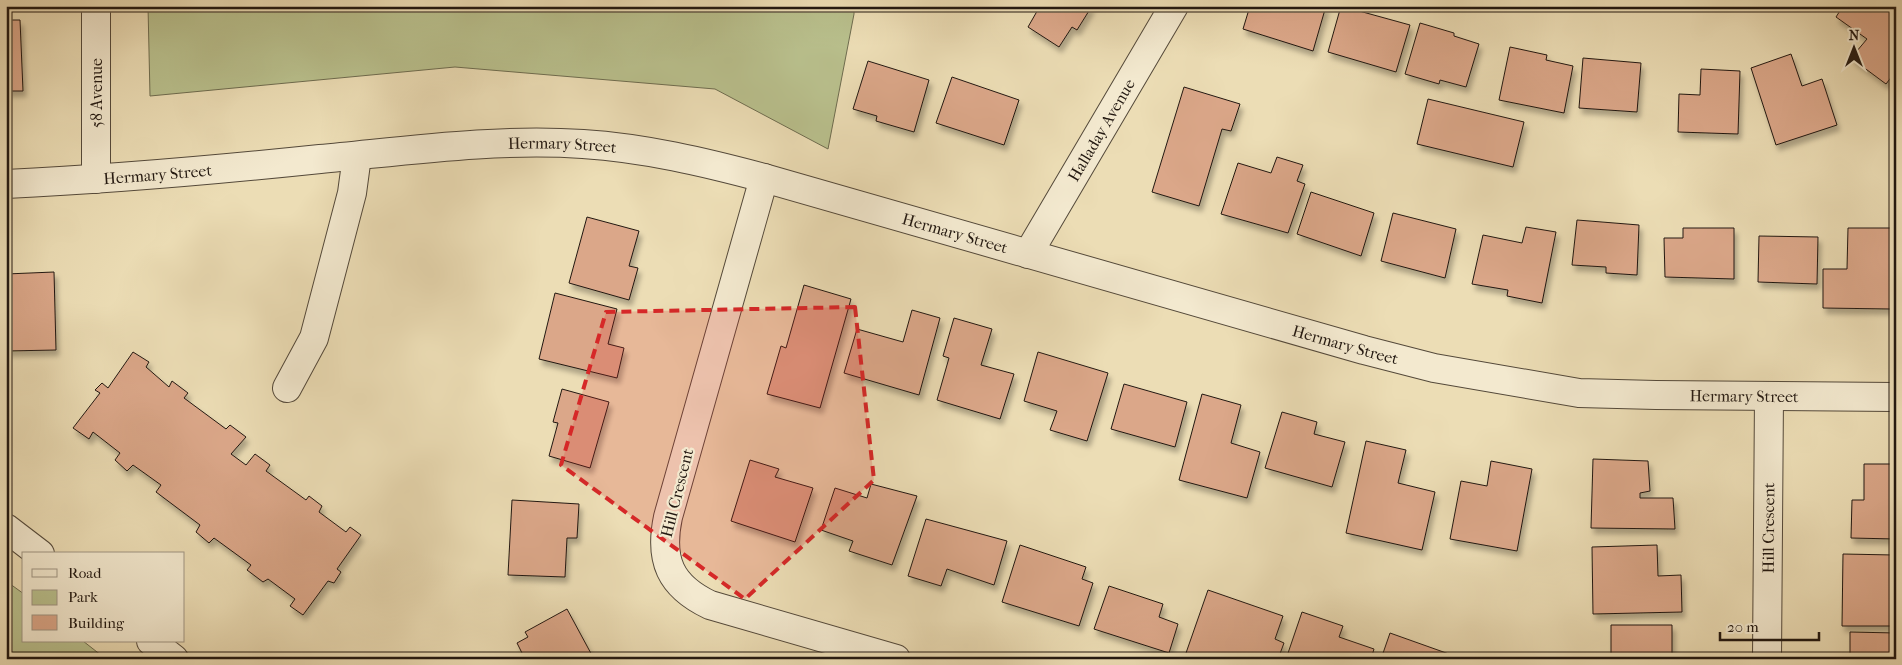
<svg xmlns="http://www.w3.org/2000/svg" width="1902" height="665" font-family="'IM FELL French Canon',serif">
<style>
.green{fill:#b9c08d;stroke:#6e6c4f}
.building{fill:#dba789;stroke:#221811;filter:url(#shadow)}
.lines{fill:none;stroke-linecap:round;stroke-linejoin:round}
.minor-casing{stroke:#54493a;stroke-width:30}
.minor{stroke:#f3e9cf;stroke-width:28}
.marked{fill:#d62828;fill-opacity:0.2;stroke:#d62828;stroke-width:4;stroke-dasharray:10 6;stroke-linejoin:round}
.labels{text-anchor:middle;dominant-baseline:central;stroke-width:4.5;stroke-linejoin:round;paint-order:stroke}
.street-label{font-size:16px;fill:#221811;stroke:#f3e9cf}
</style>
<defs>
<filter id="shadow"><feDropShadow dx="3" dy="5.5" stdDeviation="2.5" flood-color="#0004"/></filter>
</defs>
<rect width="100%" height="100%" fill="#ecddb5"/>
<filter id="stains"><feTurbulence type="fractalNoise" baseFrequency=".004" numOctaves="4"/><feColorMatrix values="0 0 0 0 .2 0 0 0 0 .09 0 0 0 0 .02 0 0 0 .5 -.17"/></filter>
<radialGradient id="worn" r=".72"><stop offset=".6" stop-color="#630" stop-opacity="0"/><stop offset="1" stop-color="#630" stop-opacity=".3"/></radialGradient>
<path class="green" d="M 148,6 L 854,6 L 854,14 L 828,149 L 715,89 L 455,67 L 150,96 Z
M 6,581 L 24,594 L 24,641 L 83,641 L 106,659 L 6,659 Z"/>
<path class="building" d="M 1040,6 L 1092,6 L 1077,30 L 1072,27 L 1059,47 L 1028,27 Z
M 1250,6 L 1326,6 L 1313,51 L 1243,29 Z
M 1341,6 L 1410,25 L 1396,72 L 1328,52 Z
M 1843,6 L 1896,6 L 1896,71 L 1886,84 L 1851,58 L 1867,39 L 1836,17 Z
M 6,20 L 20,20 L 23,91 L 6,91 Z
M 1420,23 L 1454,33 L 1454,36 L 1479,44 L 1466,87 L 1440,80 L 1439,84 L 1405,74 Z
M 1510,47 L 1547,55 L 1546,60 L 1573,66 L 1564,113 L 1499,100 Z
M 1791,54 L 1802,86 L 1822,79 L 1837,125 L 1776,145 L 1751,68 Z
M 1583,58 L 1641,63 L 1637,112 L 1579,108 Z
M 868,61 L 929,80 L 914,132 L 876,121 L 877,116 L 853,109 Z
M 1701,69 L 1740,71 L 1738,134 L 1678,132 L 1679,94 L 1700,95 Z
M 952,77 L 1019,100 L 1004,145 L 936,123 Z
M 1184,87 L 1240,104 L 1231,131 L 1222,129 L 1199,206 L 1152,192 Z
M 1428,99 L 1524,122 L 1513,167 L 1417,144 Z
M 1277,157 L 1303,165 L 1297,181 L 1305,184 L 1288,233 L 1221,214 L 1238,163 L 1271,173 Z
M 1311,192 L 1374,213 L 1361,256 L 1297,234 Z
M 1393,213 L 1456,229 L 1445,278 L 1381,261 Z
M 587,217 L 639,231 L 629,266 L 638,268 L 629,300 L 569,283 Z
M 1577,220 L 1639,225 L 1637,275 L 1606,273 L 1606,267 L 1572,265 Z
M 1526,227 L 1556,232 L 1542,303 L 1507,296 L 1508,290 L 1472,284 L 1483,235 L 1522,243 Z
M 1683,228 L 1734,228 L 1734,279 L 1665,277 L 1664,238 L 1683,238 Z
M 1848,228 L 1893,228 L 1891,309 L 1823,308 L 1823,269 L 1847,269 Z
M 1759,236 L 1818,237 L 1817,284 L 1758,282 Z
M 54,272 L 56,350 L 6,351 L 6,274 Z
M 804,285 L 851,299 L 820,408 L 767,394 L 781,346 L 786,348 Z
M 555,293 L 617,309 L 608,344 L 624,348 L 617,378 L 539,359 Z
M 912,310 L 940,318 L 919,395 L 844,373 L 857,329 L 903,342 Z
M 954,318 L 992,329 L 981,365 L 1014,374 L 1000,419 L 937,400 L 949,358 L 943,356 Z
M 133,352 L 149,362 L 146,367 L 169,387 L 172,381 L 188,393 L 184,398 L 226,429 L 230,425 L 246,437 L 231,454 L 246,465 L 255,454 L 270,465 L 266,471 L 306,500 L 309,496 L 322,506 L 319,512 L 346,532 L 350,527 L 361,535 L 337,569 L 341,572 L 334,583 L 328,581 L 303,615 L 290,606 L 295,599 L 268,579 L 263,582 L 247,570 L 251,565 L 214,538 L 209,543 L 196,532 L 200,525 L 156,492 L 161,485 L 133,465 L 127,471 L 115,460 L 120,453 L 93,432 L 89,439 L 73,428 L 100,393 L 95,390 L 102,383 L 108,388 Z
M 1038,352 L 1108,373 L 1087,441 L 1050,430 L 1057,411 L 1024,401 Z
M 1124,384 L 1187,402 L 1175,447 L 1111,429 Z
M 562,389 L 609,402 L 590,468 L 549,456 L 558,423 L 553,422 Z
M 1202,394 L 1241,405 L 1231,443 L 1260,452 L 1247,498 L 1179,480 Z
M 1282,412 L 1317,422 L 1314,434 L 1345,442 L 1332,487 L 1265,468 Z
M 1366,441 L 1406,450 L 1398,483 L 1435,492 L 1422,550 L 1346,533 Z
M 1593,459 L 1648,461 L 1650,491 L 1640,493 L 1640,498 L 1673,498 L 1675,529 L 1591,528 Z
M 750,460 L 779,469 L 775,477 L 813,488 L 795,542 L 731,521 Z
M 1491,461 L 1532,469 L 1517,551 L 1450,539 L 1461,481 L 1487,486 Z
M 1864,464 L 1896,464 L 1896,539 L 1851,538 L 1852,500 L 1864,500 Z
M 871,484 L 917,496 L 892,565 L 849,551 L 853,541 L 821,530 L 835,488 L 867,498 Z
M 512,500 L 579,504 L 577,538 L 567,538 L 565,577 L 508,575 Z
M 926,519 L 1007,541 L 994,585 L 947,569 L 941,586 L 908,576 Z
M 1020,545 L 1086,567 L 1082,579 L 1093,583 L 1079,626 L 1002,602 Z
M 1657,545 L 1658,576 L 1681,575 L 1682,612 L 1593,614 L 1592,547 Z
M 1843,554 L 1894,555 L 1893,626 L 1842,626 Z
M 1109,586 L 1163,604 L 1159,617 L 1178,624 L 1169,653 L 1094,629 Z
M 1208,590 L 1283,616 L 1275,639 L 1284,643 L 1278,659 L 1202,659 L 1186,653 Z
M 567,609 L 594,659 L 525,659 L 517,643 L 528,637 L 525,632 Z
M 1302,612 L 1343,626 L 1339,637 L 1374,649 L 1371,659 L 1286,659 Z
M 1611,625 L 1672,625 L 1672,659 L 1611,659 Z
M 1850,632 L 1896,633 L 1896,659 L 1836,659 L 1850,658 Z
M 1390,633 L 1449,654 L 1447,659 L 1381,659 Z"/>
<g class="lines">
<defs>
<g id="minor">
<path d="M 96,6 L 96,179"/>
<path d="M 764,178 L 668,517 C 659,560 670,586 710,605 L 896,659"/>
<path id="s1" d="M 6,184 C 111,179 215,170 320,159 C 406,151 496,138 583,144 C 645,148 704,162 764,178 L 1364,350 L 1434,368 L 1579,393 L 1656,395 L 1896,397"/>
<path id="s2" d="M 1028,254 L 1174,6"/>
<path d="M 287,388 L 314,338 L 352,193 L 357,156"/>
<path d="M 6,528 L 40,554"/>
<path d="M 151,641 L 174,659"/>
<path id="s3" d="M 1767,659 L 1769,396"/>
</g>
</defs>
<use href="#minor" class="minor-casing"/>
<use href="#minor" class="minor"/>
</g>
<path class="marked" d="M 855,307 L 874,480 L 745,599 L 561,465 L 606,312 Z"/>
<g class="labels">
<g class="street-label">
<text transform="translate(96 93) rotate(-90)">58 Avenue</text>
<text stroke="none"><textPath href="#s2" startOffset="144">Halladay Avenue</textPath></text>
<text stroke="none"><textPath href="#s1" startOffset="558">Hermary Street</textPath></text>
<text stroke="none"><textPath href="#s1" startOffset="152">Hermary Street</textPath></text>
<text stroke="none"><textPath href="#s1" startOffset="962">Hermary Street</textPath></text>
<text stroke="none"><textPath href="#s1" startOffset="1368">Hermary Street</textPath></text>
<text stroke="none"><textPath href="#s1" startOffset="1772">Hermary Street</textPath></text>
<text transform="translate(677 493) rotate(-76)">Hill Crescent</text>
<text stroke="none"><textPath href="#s3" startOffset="131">Hill Crescent</textPath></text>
</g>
</g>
<rect width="1902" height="665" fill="none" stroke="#ecddb5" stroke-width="25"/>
<rect x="8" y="8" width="1887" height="650" fill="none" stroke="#221811" stroke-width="2.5"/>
<rect x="12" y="12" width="1877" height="640" fill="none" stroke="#221811"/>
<rect x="22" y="552" width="162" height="90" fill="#f3e9cf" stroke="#9f9583"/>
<rect x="32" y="569" width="25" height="8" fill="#f3e9cf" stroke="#9f9583"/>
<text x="68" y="578" font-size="15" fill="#221811">Road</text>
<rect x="32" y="590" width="25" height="15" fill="#b9c08d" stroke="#9f9583"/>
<text x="68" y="602" font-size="15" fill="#221811">Park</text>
<rect x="32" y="615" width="25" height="15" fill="#dba789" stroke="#9f9583"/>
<text x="68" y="628" font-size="15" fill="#221811">Building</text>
<g transform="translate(1854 48)" stroke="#f3e9cf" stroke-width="4" paint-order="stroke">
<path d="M0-4L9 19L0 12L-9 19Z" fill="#221811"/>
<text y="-8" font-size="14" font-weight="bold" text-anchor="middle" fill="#221811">N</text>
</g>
<path d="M1720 632v8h99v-8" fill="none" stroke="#221811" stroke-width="2.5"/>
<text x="1727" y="632" font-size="15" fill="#221811" stroke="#f3e9cf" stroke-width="4" paint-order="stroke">20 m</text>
<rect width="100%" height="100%" filter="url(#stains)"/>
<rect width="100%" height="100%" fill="url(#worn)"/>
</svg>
